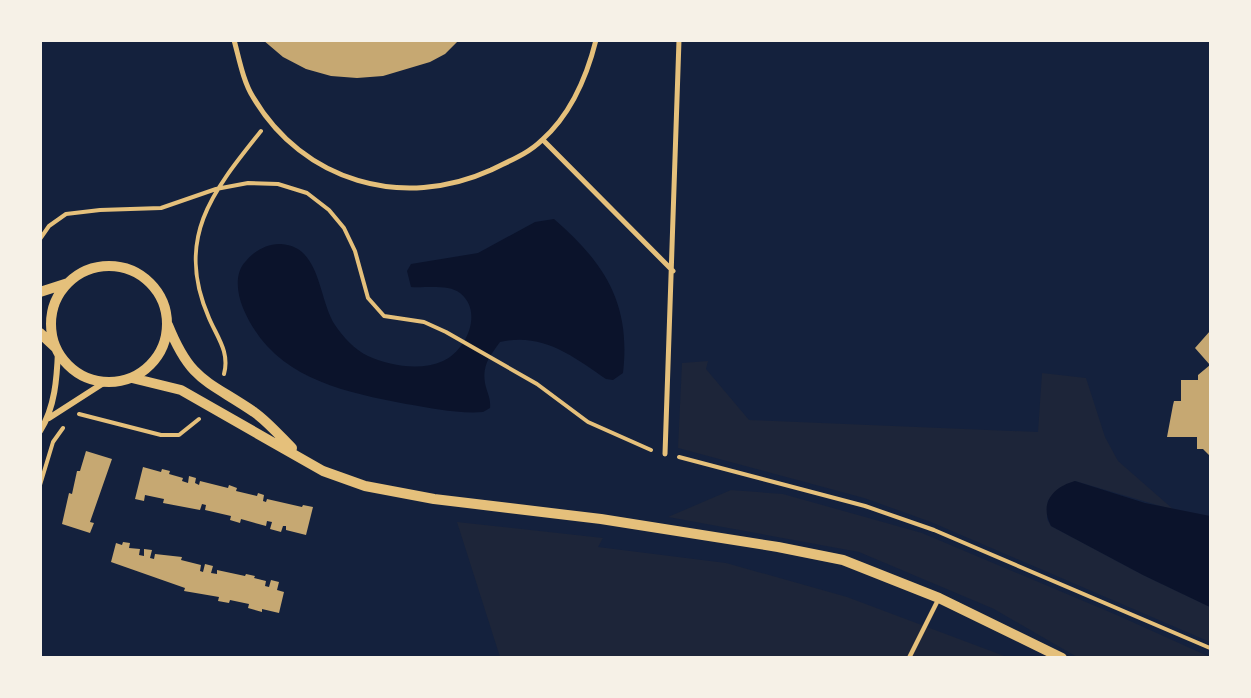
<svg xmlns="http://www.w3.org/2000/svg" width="1251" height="698" font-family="Mulish,sans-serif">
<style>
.green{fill:#1d2539}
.water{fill:#0b132b}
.building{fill:#c6a872}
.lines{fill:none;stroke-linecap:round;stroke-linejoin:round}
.path{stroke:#e5c07b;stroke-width:4}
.service{stroke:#e5c07b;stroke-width:4.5}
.pedestrian{stroke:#e5c07b;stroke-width:5}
.minor{stroke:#e5c07b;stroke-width:6}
.tertiary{stroke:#e5c07b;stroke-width:10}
</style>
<rect width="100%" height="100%" fill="#14213d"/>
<path class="green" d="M 708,361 L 706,369 L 749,420 L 1038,432 L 1042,373 L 1086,378 L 1105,437 L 1118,461 L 1174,510 L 1075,481 L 1048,500 L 1047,519 L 1051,526 L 1143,575 L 1210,607 L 1210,642 L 931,522 L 864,498 L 678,448 L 682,363 Z
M 731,490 L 783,494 L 922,533 L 1119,616 L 1210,657 L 1077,657 L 994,609 L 859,552 L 668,517 Z
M 457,522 L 603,538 L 598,547 L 726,563 L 847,597 L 1007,657 L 500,657 Z"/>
<path class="water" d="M 554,219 C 605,263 631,304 623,373 L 613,380 L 606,379 C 573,356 542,332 500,342 C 490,356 482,365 485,383 C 487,393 491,398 490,408 L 483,412 C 458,414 431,408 406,404 C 339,391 272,377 243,308 C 237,293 234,273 246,261 C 254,251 268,243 281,244 C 321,246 318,299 335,325 C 343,337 355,350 368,356 C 390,366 421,371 443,361 C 466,351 484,312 460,293 C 449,284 425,288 411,287 L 407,271 L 411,264 L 478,253 L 535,222 Z
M 1075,481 L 1145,503 L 1210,516 L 1210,607 L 1143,575 L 1051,526 C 1039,503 1053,487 1075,481 Z"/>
<path class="building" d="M 263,40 L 459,40 L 445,54 L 430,62 L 383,76 L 357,78 L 331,76 L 306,69 L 283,57 Z
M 1210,331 L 1210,456 L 1203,449 L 1197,449 L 1197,437 L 1167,437 L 1173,405 L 1174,401 L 1181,401 L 1181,380 L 1198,380 L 1198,375 L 1210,365 L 1195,348 Z
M 86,451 L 112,459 L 90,522 L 94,523 L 90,533 L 62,524 L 69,493 L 72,494 L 77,471 L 80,471 Z
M 143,467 L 161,472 L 162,469 L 170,471 L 169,474 L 183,478 L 182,481 L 188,483 L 189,476 L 196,478 L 195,483 L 199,485 L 200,481 L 228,488 L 229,485 L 237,488 L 236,491 L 257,496 L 258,493 L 264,495 L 263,501 L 266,502 L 267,499 L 302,507 L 303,505 L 313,507 L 306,535 L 286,530 L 286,526 L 283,526 L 281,532 L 270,529 L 272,522 L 267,521 L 266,526 L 241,519 L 240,523 L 230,520 L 231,516 L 205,510 L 206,505 L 202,504 L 200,510 L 163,503 L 164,499 L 145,495 L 144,501 L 135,499 Z
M 123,542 L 130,543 L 129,548 L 140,549 L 139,555 L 144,556 L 144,549 L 152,550 L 150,558 L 154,559 L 155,554 L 182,557 L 181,560 L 201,565 L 200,571 L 203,572 L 205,564 L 213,566 L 211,573 L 217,574 L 217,570 L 245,576 L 246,574 L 255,576 L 254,578 L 266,581 L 265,586 L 269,587 L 271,580 L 279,582 L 277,590 L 284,592 L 279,613 L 262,609 L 262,612 L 248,608 L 249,604 L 230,600 L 229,603 L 218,601 L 219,597 L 184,591 L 185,588 L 111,562 L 116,543 L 122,545 Z"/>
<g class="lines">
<path class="path" d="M 40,239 L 49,226 L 66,214 L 100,210 L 161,208 L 216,189 L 248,183 L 278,184 L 307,193 L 329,210 L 344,228 L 355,251 L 368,298 L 384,316 L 424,322 L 446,332 L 537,384 L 588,422 L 651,450
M 224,374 C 230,352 217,337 209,318 C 174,238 213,191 261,131
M 79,414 L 161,435 L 179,435 L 199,419
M 679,457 L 865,506 L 934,530 L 1210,648
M 40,485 L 53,442 L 63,428"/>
<path class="service" d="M 909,658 L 939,598"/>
<path class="pedestrian" d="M 234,40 C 239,58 243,81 253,97 C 303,182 403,210 491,170 C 509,161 528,154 542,140 C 570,115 587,76 596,40
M 543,140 L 673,271
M 665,454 L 679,40"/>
<path class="minor" d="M 49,418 L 105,382
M 40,431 C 55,408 57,377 58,351"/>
<path class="tertiary" d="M51 324a58 58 0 1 1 116 0a58 58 0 1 1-116 0Z
M 40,292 L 68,283
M 168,325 C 191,382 207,380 254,412 C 268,422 280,436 292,448
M 40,333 L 55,347
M 132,378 L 181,390 L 323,471 L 365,486 L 434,499 L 601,519 L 778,547 L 843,560 L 939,598 L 1062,658"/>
</g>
<rect width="1251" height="698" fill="none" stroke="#f6f1e7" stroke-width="84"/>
</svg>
